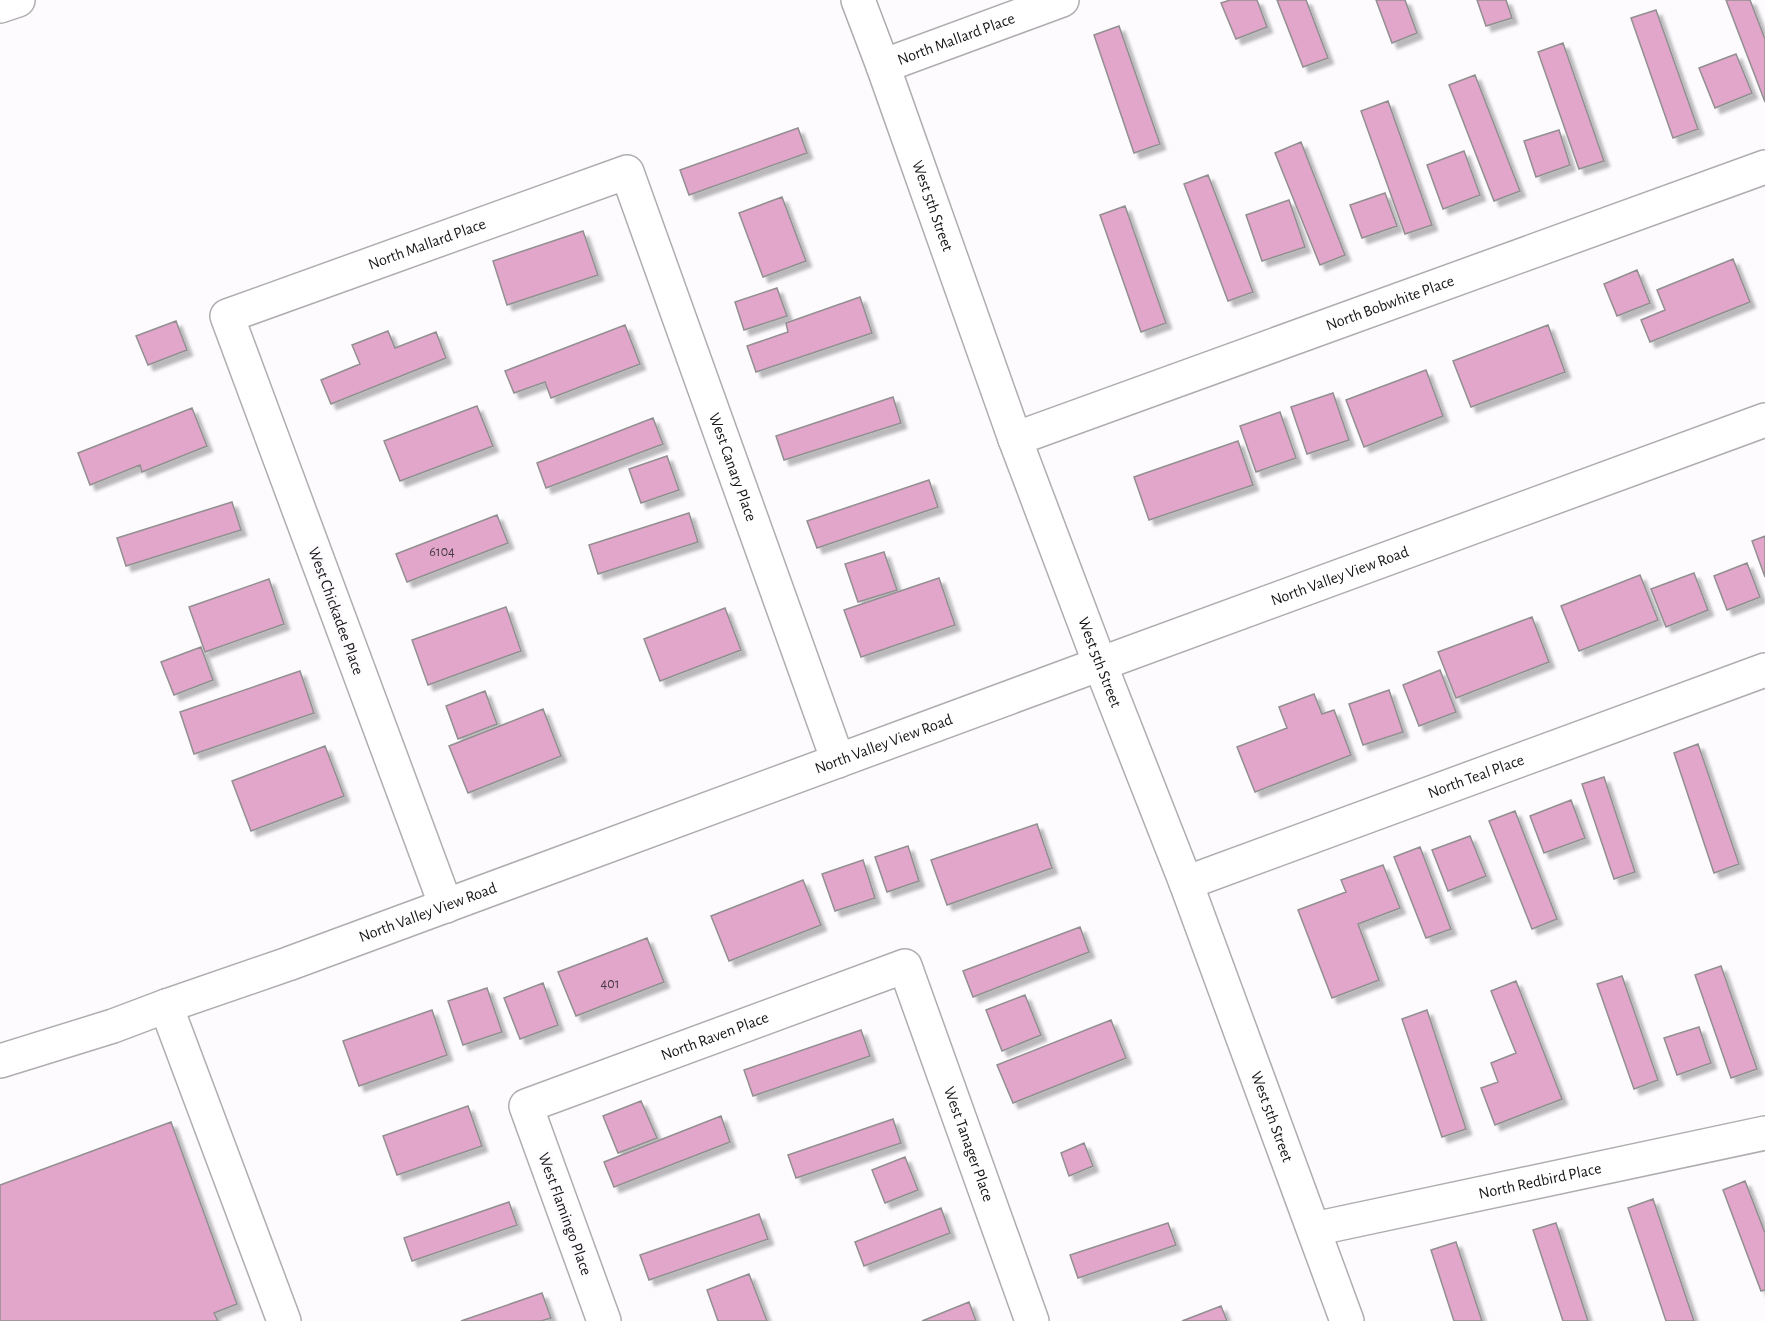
<svg xmlns="http://www.w3.org/2000/svg" width="1765" height="1321" font-family="'Alegreya Sans',sans-serif">
<style>
.building{fill:#e1a6c9;stroke:#928f91;stroke-width:1.5;filter:url(#shadow)}
.lines{fill:none;stroke-linecap:round;stroke-linejoin:round}
.minor-casing{stroke:#afadb0;stroke-width:36}
.minor{stroke:#fff;stroke-width:33}
.labels{text-anchor:middle;dominant-baseline:central;stroke-width:6;stroke-linejoin:round;paint-order:stroke}
.number-label{font-size:14px;fill:#493a44}
.street-label{font-size:16px;fill:#161617;stroke:#fdfbfe}
</style>
<defs>
<filter id="shadow"><feDropShadow dx="5.5" dy="5.5" stdDeviation="1.5" flood-color="#0004"/></filter>
</defs>
<rect width="100%" height="100%" fill="#fdfbfe"/>
<path class="building" d="M 1230,0 L 1257,0 L 1267,27 L 1236,39 L 1221,3 Z
M 1277,0 L 1306,0 L 1328,58 L 1303,67 Z
M 1376,0 L 1405,0 L 1417,33 L 1392,43 Z
M 1477,0 L 1506,0 L 1512,18 L 1486,26 Z
M 1726,0 L 1750,0 L 1765,39 L 1765,102 Z
M 1656,10 L 1698,129 L 1673,138 L 1631,18 Z
M 1119,26 L 1160,144 L 1134,153 L 1094,35 Z
M 1563,43 L 1604,161 L 1579,169 L 1538,52 Z
M 1736,54 L 1752,93 L 1715,108 L 1699,68 Z
M 1475,75 L 1520,191 L 1494,201 L 1449,85 Z
M 1388,101 L 1432,225 L 1405,234 L 1361,111 Z
M 798,128 L 807,153 L 689,195 L 680,170 Z
M 1559,130 L 1570,165 L 1536,177 L 1524,141 Z
M 1301,142 L 1345,255 L 1320,265 L 1275,153 Z
M 1464,151 L 1480,195 L 1443,209 L 1427,165 Z
M 1208,175 L 1253,292 L 1228,301 L 1184,184 Z
M 1385,193 L 1397,226 L 1362,238 L 1350,205 Z
M 782,197 L 806,261 L 763,277 L 739,213 Z
M 1289,200 L 1305,247 L 1262,261 L 1246,215 Z
M 1125,206 L 1166,323 L 1141,332 L 1100,215 Z
M 583,231 L 598,275 L 507,305 L 493,261 Z
M 1733,259 L 1750,302 L 1650,342 L 1641,320 L 1665,310 L 1657,290 Z
M 1637,270 L 1650,303 L 1617,316 L 1604,284 Z
M 777,288 L 787,316 L 744,330 L 735,302 Z
M 860,297 L 872,333 L 756,372 L 747,346 L 788,332 L 786,323 Z
M 176,321 L 187,350 L 148,365 L 136,336 Z
M 625,325 L 640,364 L 551,398 L 545,382 L 514,393 L 505,371 Z
M 1548,325 L 1565,372 L 1471,407 L 1453,361 Z
M 388,331 L 395,348 L 436,332 L 446,358 L 331,404 L 321,380 L 360,364 L 352,345 Z
M 1426,370 L 1443,416 L 1364,447 L 1346,400 Z
M 1333,393 L 1349,440 L 1307,454 L 1291,407 Z
M 893,397 L 901,423 L 784,460 L 776,436 Z
M 477,406 L 493,446 L 400,481 L 384,441 Z
M 192,408 L 207,446 L 142,472 L 140,465 L 90,485 L 78,453 Z
M 1280,412 L 1296,458 L 1256,472 L 1240,426 Z
M 653,418 L 663,444 L 546,488 L 537,463 Z
M 1238,441 L 1253,485 L 1149,520 L 1134,477 Z
M 667,456 L 679,490 L 641,503 L 629,469 Z
M 929,480 L 938,507 L 817,548 L 807,521 Z
M 232,502 L 241,530 L 126,566 L 117,538 Z
M 689,513 L 698,542 L 598,574 L 589,545 Z
M 497,515 L 508,543 L 407,582 L 396,554 Z
M 1765,536 L 1765,577 L 1752,541 Z
M 884,552 L 897,590 L 858,602 L 845,564 Z
M 1747,563 L 1760,597 L 1727,610 L 1714,576 Z
M 1694,573 L 1708,610 L 1666,627 L 1651,589 Z
M 1640,575 L 1658,620 L 1579,651 L 1561,606 Z
M 939,578 L 955,625 L 861,657 L 844,610 Z
M 269,579 L 284,624 L 205,652 L 189,607 Z
M 506,607 L 521,651 L 428,685 L 412,640 Z
M 725,608 L 741,650 L 660,681 L 644,639 Z
M 1532,617 L 1549,662 L 1456,698 L 1438,652 Z
M 201,647 L 213,680 L 174,695 L 161,662 Z
M 1440,670 L 1456,712 L 1419,726 L 1403,685 Z
M 300,671 L 314,713 L 194,754 L 180,712 Z
M 1389,690 L 1403,732 L 1363,745 L 1349,704 Z
M 485,691 L 497,724 L 458,739 L 446,706 Z
M 1314,694 L 1322,714 L 1334,710 L 1351,755 L 1255,792 L 1237,747 L 1287,728 L 1279,707 Z
M 543,709 L 561,756 L 468,793 L 449,746 Z
M 1698,744 L 1739,864 L 1714,873 L 1674,753 Z
M 325,746 L 344,796 L 251,831 L 232,781 Z
M 1604,777 L 1635,872 L 1614,879 L 1582,784 Z
M 1571,800 L 1585,838 L 1544,853 L 1530,816 Z
M 1515,811 L 1557,919 L 1532,929 L 1489,821 Z
M 1037,824 L 1052,868 L 947,905 L 931,860 Z
M 1470,836 L 1486,876 L 1448,891 L 1432,850 Z
M 908,846 L 919,881 L 887,892 L 875,857 Z
M 1420,847 L 1451,929 L 1426,938 L 1394,857 Z
M 863,860 L 875,898 L 835,911 L 822,874 Z
M 1383,865 L 1400,908 L 1358,924 L 1379,980 L 1332,998 L 1298,910 L 1346,892 L 1341,880 Z
M 803,880 L 821,925 L 729,961 L 711,916 Z
M 1080,927 L 1089,952 L 973,997 L 963,971 Z
M 647,938 L 664,982 L 576,1016 L 558,972 Z
M 1721,966 L 1757,1069 L 1731,1078 L 1695,975 Z
M 1622,976 L 1658,1080 L 1634,1089 L 1597,984 Z
M 1516,981 L 1562,1099 L 1495,1125 L 1481,1088 L 1498,1082 L 1491,1063 L 1516,1053 L 1491,991 Z
M 543,983 L 558,1025 L 520,1039 L 504,998 Z
M 487,988 L 502,1032 L 463,1045 L 448,1001 Z
M 1025,995 L 1041,1035 L 1002,1051 L 986,1010 Z
M 432,1010 L 447,1055 L 359,1086 L 343,1041 Z
M 1427,1010 L 1466,1129 L 1442,1137 L 1402,1019 Z
M 1111,1020 L 1126,1058 L 1013,1103 L 997,1065 Z
M 1699,1027 L 1711,1063 L 1677,1075 L 1664,1038 Z
M 861,1030 L 870,1056 L 753,1096 L 744,1070 Z
M 641,1101 L 657,1138 L 618,1153 L 603,1116 Z
M 468,1106 L 482,1146 L 397,1175 L 383,1136 Z
M 721,1116 L 730,1142 L 614,1187 L 604,1162 Z
M 893,1119 L 901,1143 L 796,1178 L 788,1155 Z
M 171,1122 L 237,1304 L 214,1313 L 218,1321 L 0,1321 L 0,1185 Z
M 1084,1143 L 1093,1166 L 1069,1176 L 1061,1153 Z
M 905,1157 L 918,1190 L 885,1203 L 872,1170 Z
M 1745,1181 L 1765,1233 L 1765,1290 L 1761,1291 L 1723,1190 Z
M 1653,1199 L 1694,1321 L 1666,1321 L 1628,1208 Z
M 509,1202 L 517,1225 L 412,1261 L 404,1238 Z
M 941,1208 L 950,1233 L 864,1266 L 855,1242 Z
M 759,1214 L 768,1239 L 649,1280 L 640,1255 Z
M 1168,1223 L 1176,1245 L 1078,1278 L 1070,1255 Z
M 1556,1223 L 1588,1321 L 1563,1321 L 1533,1230 Z
M 1456,1242 L 1482,1321 L 1454,1321 L 1431,1250 Z
M 749,1274 L 767,1321 L 718,1321 L 707,1290 Z
M 542,1293 L 551,1318 L 541,1321 L 461,1321 Z
M 969,1302 L 976,1321 L 922,1321 Z
M 1221,1306 L 1227,1321 L 1182,1321 Z"/>
<g class="lines">
<defs>
<g id="minor">
<path id="s1" d="M 858,0 L 883,66 L 1015,439 L 1100,664 L 1186,883 L 1347,1321"/>
<path d="M 0,6 L 18,0"/>
<path id="s2" d="M 883,66 L 1062,0"/>
<path id="s3" d="M 1015,439 L 1765,167"/>
<path id="s4" d="M 1186,883 L 1765,670"/>
<path id="s5" d="M 446,906 L 227,316 L 627,172 L 838,761"/>
<path d="M 166,1006 L 284,1321"/>
<path id="s6" d="M 0,1061 L 113,1026 L 166,1006 L 288,964 L 1100,664 L 1765,420"/>
<path id="s7" d="M 1314,1229 L 1765,1133"/>
<path id="s8" d="M 604,1321 L 526,1106 L 905,966 L 1032,1321"/>
</g>
</defs>
<use href="#minor" class="minor-casing"/>
<use href="#minor" class="minor"/>
</g>
<g class="labels">
<g class="number-label">
<text x="442" y="552">6104</text>
<text x="610" y="984">401</text>
</g>
<g class="street-label">
<text stroke="none"><textPath href="#s2" startOffset="78">North Mallard Place</textPath></text>
<text stroke="none"><textPath href="#s1" startOffset="219">West 5th Street</textPath></text>
<text stroke="none"><textPath href="#s5" startOffset="842">North Mallard Place</textPath></text>
<text stroke="none"><textPath href="#s3" startOffset="399">North Bobwhite Place</textPath></text>
<text stroke="none"><textPath href="#s5" startOffset="1368">West Canary Place</textPath></text>
<text stroke="none"><textPath href="#s6" startOffset="1425">North Valley View Road</textPath></text>
<text transform="translate(336 611) rotate(70)">West Chickadee Place</text>
<text stroke="none"><textPath href="#s1" startOffset="705">West 5th Street</textPath></text>
<text stroke="none"><textPath href="#s6" startOffset="939">North Valley View Road</textPath></text>
<text stroke="none"><textPath href="#s4" startOffset="309">North Teal Place</textPath></text>
<text stroke="none"><textPath href="#s6" startOffset="453">North Valley View Road</textPath></text>
<text stroke="none"><textPath href="#s8" startOffset="430">North Raven Place</textPath></text>
<text stroke="none"><textPath href="#s1" startOffset="1191">West 5th Street</textPath></text>
<text stroke="none"><textPath href="#s8" startOffset="822">West Tanager Place</textPath></text>
<text stroke="none"><textPath href="#s7" startOffset="231">North Redbird Place</textPath></text>
<text transform="translate(565 1214) rotate(70)">West Flamingo Place</text>
</g>
</g>
</svg>
